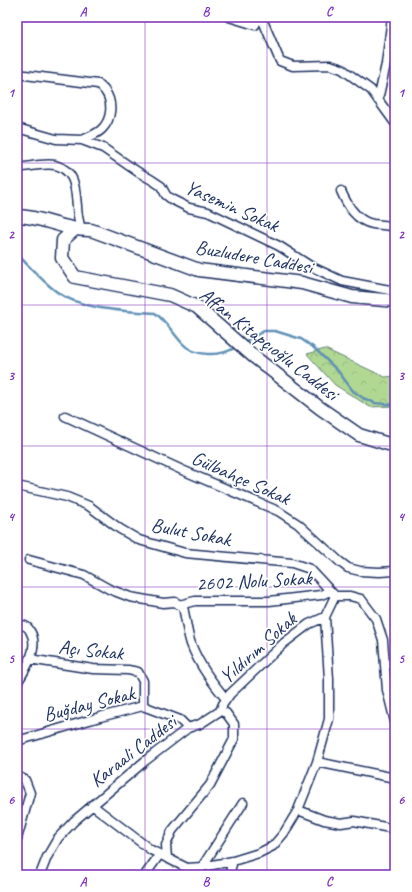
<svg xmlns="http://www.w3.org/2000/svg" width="412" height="892" font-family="Caveat,sans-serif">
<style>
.park{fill:url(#park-crowns);stroke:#668478}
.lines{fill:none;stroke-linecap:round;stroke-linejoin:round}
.stream{stroke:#6092b6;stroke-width:2.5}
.street-casing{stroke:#1b2f5e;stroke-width:11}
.secondary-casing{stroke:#1b2f5e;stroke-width:15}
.street{stroke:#fff;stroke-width:8}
.secondary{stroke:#fff;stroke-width:12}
.grid{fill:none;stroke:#7b2cbf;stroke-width:1;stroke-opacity:0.55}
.labels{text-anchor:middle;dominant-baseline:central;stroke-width:3.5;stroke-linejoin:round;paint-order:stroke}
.street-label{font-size:20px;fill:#1b2f5e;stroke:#fff}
.neatline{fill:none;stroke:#7b2cbf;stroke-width:1.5}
.grid-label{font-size:13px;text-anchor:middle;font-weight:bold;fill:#7b2cbf}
</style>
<defs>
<pattern id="park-crowns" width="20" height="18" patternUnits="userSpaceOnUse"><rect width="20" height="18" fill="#b1d893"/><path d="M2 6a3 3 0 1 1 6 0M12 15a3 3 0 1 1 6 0" fill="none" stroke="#98ba81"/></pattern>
</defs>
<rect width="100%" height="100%" fill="#fff"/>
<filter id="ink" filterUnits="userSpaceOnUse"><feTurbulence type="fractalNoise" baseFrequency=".025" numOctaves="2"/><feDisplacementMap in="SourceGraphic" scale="8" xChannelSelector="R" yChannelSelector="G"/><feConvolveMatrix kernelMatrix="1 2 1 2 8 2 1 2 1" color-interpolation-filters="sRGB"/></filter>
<g filter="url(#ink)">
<path class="park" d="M 325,349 L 385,377 L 395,376 L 395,406 L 370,407 L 335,385 L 307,354 Z"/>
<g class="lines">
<path class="stream" d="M 17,254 C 30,267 42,281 57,292 C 82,310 125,311 155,313 C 166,321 172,332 182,343 C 194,357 221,357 236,347
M 244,342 L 264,331 L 275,331 L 301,339 L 313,347 L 338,371 L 353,391 L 363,398 L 375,403 L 395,405"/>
<defs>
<path id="street" d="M 229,17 L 255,25 L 259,17
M 263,21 L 280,61 L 293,66 L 330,65 L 342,69 L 371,90 L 395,123
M 17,74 L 98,84 C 100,86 103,88 105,91 C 113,102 112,119 102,129 C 97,134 89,137 82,140
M 378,100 L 386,64 L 392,17
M 17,128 L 56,139 L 82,140 L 103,148 L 138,172 L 152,180 L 161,186 L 166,195 L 171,199 L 189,208 L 208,212 L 279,246 L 312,267 L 342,281 L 395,291
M 17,168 C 29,167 43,163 55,165 C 76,171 75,188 77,206 C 77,214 79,222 81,230
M 341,191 C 347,205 356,221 373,224 C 380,225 388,225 395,227
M 65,416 L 182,470 L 278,511 L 298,524 L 340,562 L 348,568 L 360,571 L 379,572 L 395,571
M 17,486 L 67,497 L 89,506 L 120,529 L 139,540 L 185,553 L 292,563 L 310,569 L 335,596
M 29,560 L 84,575 L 109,589 L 130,597 L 163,603 L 175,602 L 183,607 C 186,620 187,632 191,644 C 199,665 212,682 226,699
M 179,605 L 195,601 L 269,601 L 321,595 L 330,591
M 17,625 C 22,624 28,626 30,631 C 40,647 26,669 17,683
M 29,659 L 93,669 L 128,670 L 138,672 L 143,681 L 143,706
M 220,711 L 223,704 L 230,694 L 284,643 L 309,624 L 325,617
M 17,741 L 100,717 L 143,706 L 180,720 L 188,728
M 317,762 L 395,778
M 17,776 L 25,780 L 30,793 L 17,839
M 92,805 L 151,850 L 187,868 L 202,867 L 233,861 L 259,853 L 273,846 L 284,833 L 298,810 L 317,762 L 329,719 L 329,679 L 325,617 L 335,596 L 350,596 L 361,599 L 376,619 L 383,640 L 387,690 L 395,722
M 298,810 L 324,820 L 341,823 L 354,821 L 395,829
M 202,867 L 243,803
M 40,875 L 47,857 L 58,838 L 74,821 L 145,761 L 188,728 L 200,724 L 220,711 L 226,713 L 234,724 L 234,739 L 210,785 L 172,831 L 166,845 L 167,858
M 145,875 L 160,854
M 229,875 L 233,861"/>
<path id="secondary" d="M 17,216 C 42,216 65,231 91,230 L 199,270 L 302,283 L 352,297 L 395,301
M 74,230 L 63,240 L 62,258 L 75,277 L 170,295 L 197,307 L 253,356 L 320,408 L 359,435 L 395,446"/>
</defs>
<use href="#street" class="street-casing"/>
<use href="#secondary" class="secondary-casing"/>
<use href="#street" class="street"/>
<use href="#secondary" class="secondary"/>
</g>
</g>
<path class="grid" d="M 145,17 L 145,875M 267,17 L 267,875M 17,163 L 395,163M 17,305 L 395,305M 17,446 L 395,446M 17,587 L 395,587M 17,729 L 395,729"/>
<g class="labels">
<g class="street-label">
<text transform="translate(232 206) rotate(24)">Yasemin Sokak</text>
<text transform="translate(254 257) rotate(10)">Buzludere Caddesi</text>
<text transform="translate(269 344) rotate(38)">Affan Kitapçıoğlu Caddesi</text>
<text transform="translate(241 478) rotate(24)">Gülbahçe Sokak</text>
<text transform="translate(191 532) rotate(11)">Bulut Sokak</text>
<text transform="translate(254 581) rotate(-3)">2602 Nolu Sokak</text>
<text transform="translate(258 648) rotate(-42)">Yıldırım Sokak</text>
<text transform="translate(91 650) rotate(6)">Açı Sokak</text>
<text transform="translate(89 704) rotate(-14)">Buğday Sokak</text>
<text transform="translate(133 751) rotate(-38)">Karaali Caddesi</text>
</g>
</g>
<rect width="412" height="892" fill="none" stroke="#fff" stroke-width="44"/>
<rect x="22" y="22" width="368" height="848" class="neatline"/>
<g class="grid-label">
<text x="83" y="16">A</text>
<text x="206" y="16">B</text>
<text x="329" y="16">C</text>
<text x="11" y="97">1</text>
<text x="401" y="97">1</text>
<text x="11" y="239">2</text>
<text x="401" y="239">2</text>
<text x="11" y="380">3</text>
<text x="401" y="380">3</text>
<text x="11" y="521">4</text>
<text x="401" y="521">4</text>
<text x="11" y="663">5</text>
<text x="401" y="663">5</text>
<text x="11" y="804">6</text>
<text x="401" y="804">6</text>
<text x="83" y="886">A</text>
<text x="206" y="886">B</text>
<text x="329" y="886">C</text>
</g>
</svg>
